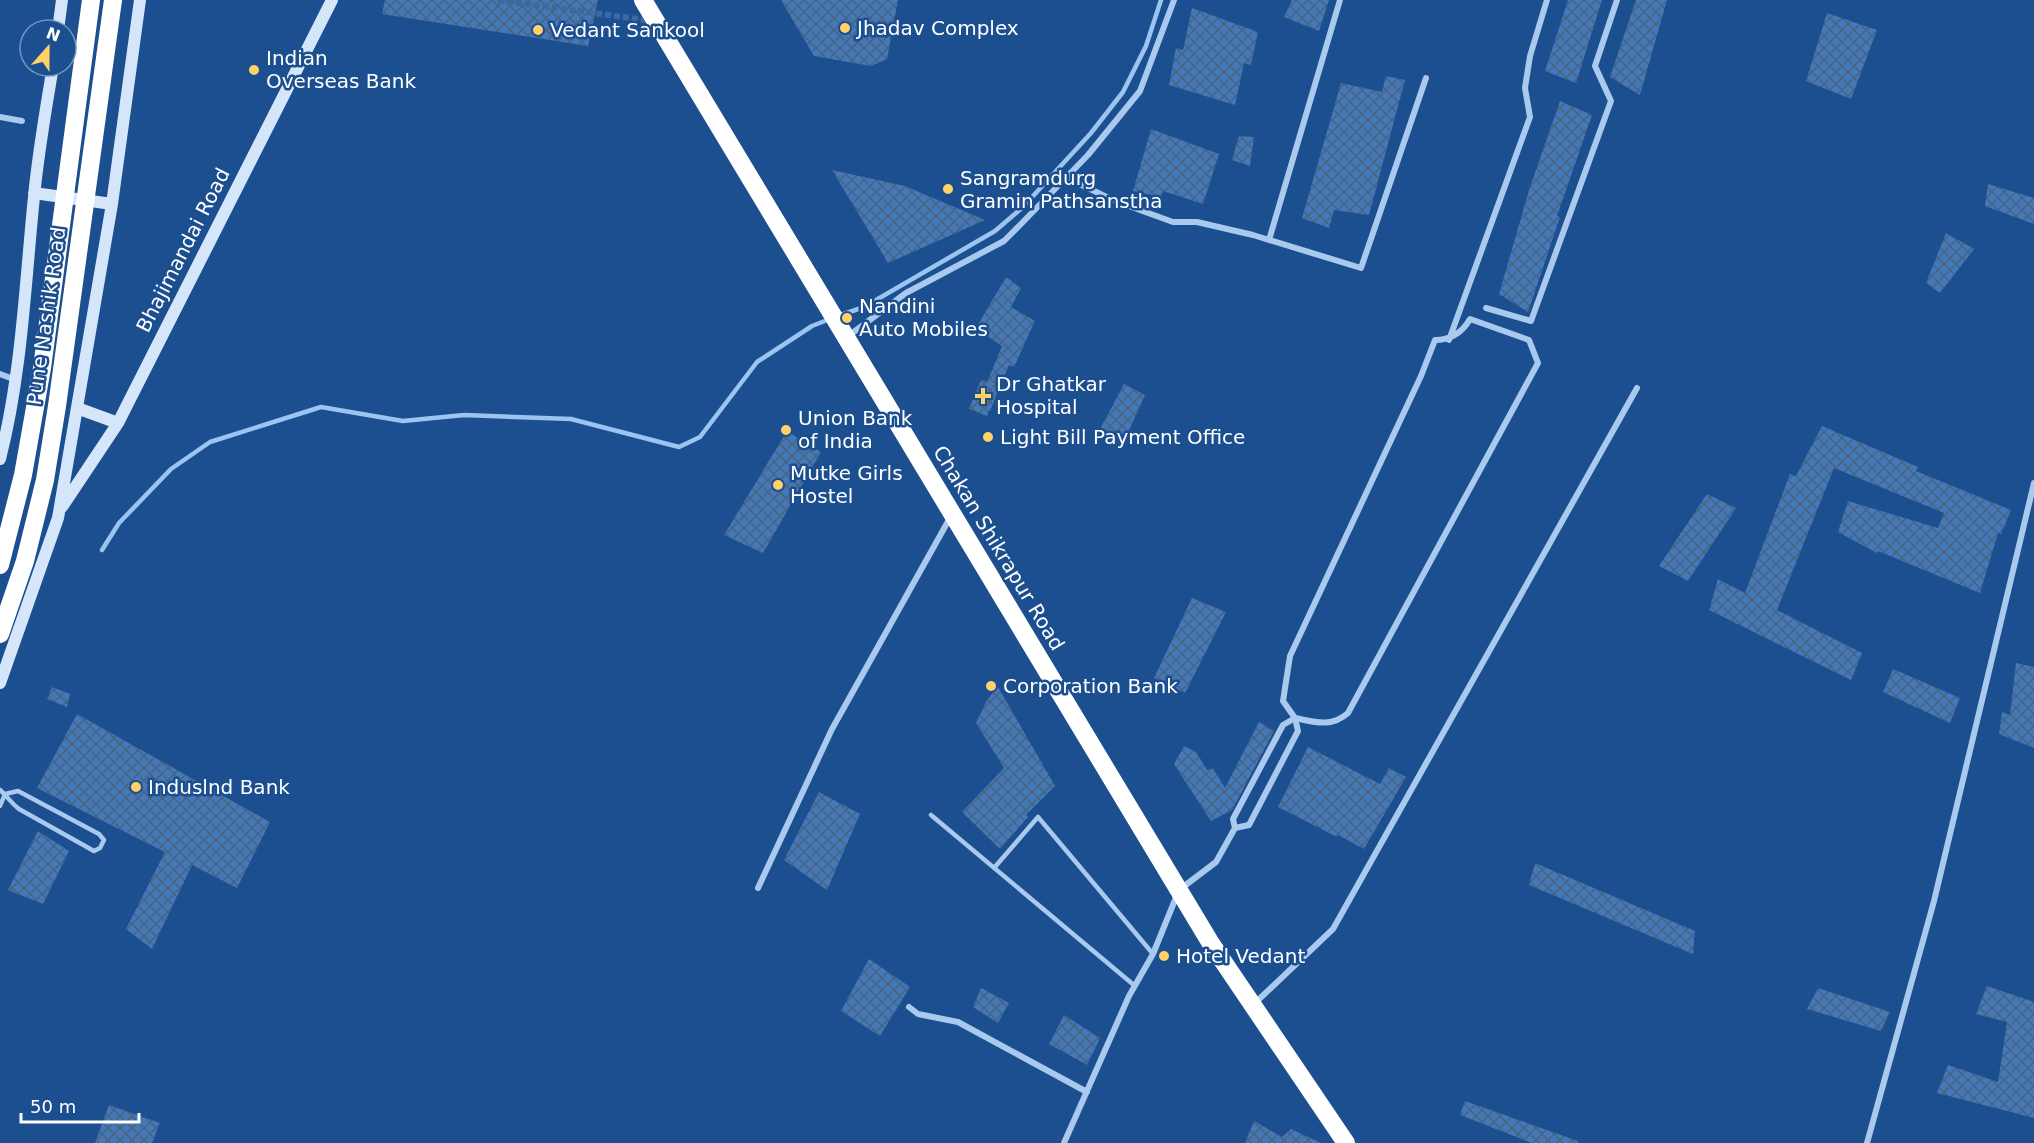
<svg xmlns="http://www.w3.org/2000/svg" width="2034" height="1143" font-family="'DejaVu Sans',sans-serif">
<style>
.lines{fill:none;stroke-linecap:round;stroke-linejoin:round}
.stream{stroke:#9cc4f0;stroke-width:4.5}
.building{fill:url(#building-cross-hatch)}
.street-tunnel{stroke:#3d69a0;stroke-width:6;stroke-dasharray:6 3;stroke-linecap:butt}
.lane{stroke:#a9c9ee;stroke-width:4.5}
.street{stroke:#a9c9ee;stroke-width:6}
.secondary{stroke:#d6e6fa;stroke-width:12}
.highway{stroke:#fff;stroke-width:18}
.highway-bridge{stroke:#fff;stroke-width:18}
.poi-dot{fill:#ffd166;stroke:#1b4f8f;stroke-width:2}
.labels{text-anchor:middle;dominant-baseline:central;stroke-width:5;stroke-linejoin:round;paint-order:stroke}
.poi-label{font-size:20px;fill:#fff;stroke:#1b4f8f;text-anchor:start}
.street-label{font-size:20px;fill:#fff;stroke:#1b4f8f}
</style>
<defs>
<pattern id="building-cross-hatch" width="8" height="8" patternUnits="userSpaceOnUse" patternTransform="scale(1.5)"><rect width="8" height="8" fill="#4478b7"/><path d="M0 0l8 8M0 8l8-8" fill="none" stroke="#486282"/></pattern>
</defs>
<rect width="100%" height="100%" fill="#1b4f8f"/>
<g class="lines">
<path class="stream" d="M 838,316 L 864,307 L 995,231 L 1023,207 L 1091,133 L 1123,92 L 1146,46 L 1161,0
M 102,550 L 119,523 L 171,469 L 210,442 L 321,407 L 403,421 L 464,415 L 571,419 L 679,447 L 700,437 L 757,362 L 812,326 L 830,319"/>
</g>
<path class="building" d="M 385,0 L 598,0 L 588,46 L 382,14 Z
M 781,0 L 898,0 L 887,59 L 871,66 L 814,56 Z
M 1292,0 L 1329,0 L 1319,31 L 1284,17 Z
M 1568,0 L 1602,0 L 1576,83 L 1545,71 Z
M 1636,0 L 1667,0 L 1640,95 L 1610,77 Z
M 1192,8 L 1258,32 L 1251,65 L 1244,63 L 1235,105 L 1169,85 L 1176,48 L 1183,50 Z
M 1827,13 L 1877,30 L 1851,99 L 1806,81 Z
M 1386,76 L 1405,80 L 1369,215 L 1334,210 L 1329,228 L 1302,218 L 1341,83 L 1382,92 Z
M 1560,101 L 1592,115 L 1557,216 L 1560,217 L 1528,312 L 1499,294 L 1529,190 Z
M 1151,129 L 1219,154 L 1203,204 L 1163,191 L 1161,197 L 1133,191 Z
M 1239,136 L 1254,137 L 1250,166 L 1232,160 Z
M 832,170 L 905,186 L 985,220 L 888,263 Z
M 1988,184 L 2034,198 L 2034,224 L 1985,206 Z
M 1946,233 L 1974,249 L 1940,293 L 1926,283 Z
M 1006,277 L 1021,288 L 1011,307 L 1035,321 L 1014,367 L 1009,365 L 990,411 L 989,410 L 987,416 L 969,409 L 981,380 L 987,382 L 1002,346 L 976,328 Z
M 1124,384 L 1145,395 L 1125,439 L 1099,431 Z
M 1822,426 L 1918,467 L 1916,471 L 2011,510 L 2001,534 L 1998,533 L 1980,593 L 1878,551 L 1877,553 L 1838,532 L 1848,501 L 1938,528 L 1944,513 L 1834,468 L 1777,610 L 1862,653 L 1851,680 L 1709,610 L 1718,579 L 1745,593 L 1790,474 L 1796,476 Z
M 787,431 L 821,452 L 763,553 L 724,535 Z
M 1707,494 L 1736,508 L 1688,581 L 1659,566 Z
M 1192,598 L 1226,612 L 1185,693 L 1154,678 Z
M 2016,663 L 2034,667 L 2034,748 L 1999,734 L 2002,712 L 2010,715 Z
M 1893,669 L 1960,698 L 1950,723 L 1883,692 Z
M 52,687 L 70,694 L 67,707 L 47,699 Z
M 998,687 L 1055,786 L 1026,815 L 1028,817 L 1000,849 L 962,812 L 1004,768 L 976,723 L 987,700 Z
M 77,714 L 270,822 L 237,888 L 192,865 L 152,949 L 126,929 L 165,852 L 37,788 Z
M 1259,722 L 1274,731 L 1232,810 L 1211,821 L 1174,764 L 1184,746 L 1196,752 L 1207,770 L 1213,768 L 1225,788 Z
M 1308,747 L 1380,784 L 1389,768 L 1406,777 L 1364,849 L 1338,835 L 1337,837 L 1278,807 Z
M 819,792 L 860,814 L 827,890 L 784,860 Z
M 38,831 L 69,851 L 43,904 L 8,890 Z
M 1535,863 L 1695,931 L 1693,954 L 1529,885 Z
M 869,959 L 910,987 L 880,1036 L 841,1011 Z
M 1987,986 L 2034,1002 L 2034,1118 L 1937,1093 L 1948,1065 L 1998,1082 L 2007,1022 L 1976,1014 Z
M 981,988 L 1009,1003 L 998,1023 L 973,1007 Z
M 1818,988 L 1890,1012 L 1881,1031 L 1807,1009 Z
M 1064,1015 L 1100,1038 L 1087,1065 L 1049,1044 Z
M 1465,1101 L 1578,1141 L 1578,1143 L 1532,1143 L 1460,1115 Z
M 109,1105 L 160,1123 L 152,1143 L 95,1143 Z
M 1254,1121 L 1282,1137 L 1291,1129 L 1321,1143 L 1245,1143 Z"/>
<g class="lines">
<path class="street-tunnel" d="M 498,0 L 652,21"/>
<path class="lane" d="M 0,790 C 7,796 11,803 19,809 L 94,851 L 100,848 L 104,840 L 99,834 L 18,791 L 5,794 L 0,806
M 931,815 L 1135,986
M 994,868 L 1038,817 L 1153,954"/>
<path class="street" d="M 0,117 L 22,121
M 1067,178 L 1115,201 L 1173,222 L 1197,222 L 1253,235 L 1361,268 L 1426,78
M 1269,240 L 1340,0
M 1486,308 L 1531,321 L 1611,101 L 1595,66 L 1617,0
M 847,337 L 906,293 L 1004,241 L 1021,224 L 1088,155 L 1140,91 L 1174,0
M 1449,340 L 1530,117 L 1525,88 L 1530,56 L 1547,0
M 0,374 L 16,380
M 758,888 L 832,729 L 951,516
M 1255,1003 L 1333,929 L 1637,388
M 909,1007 L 918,1014 L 958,1022 L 1087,1092
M 1064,1143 L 1129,996 L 1153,954 L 1179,890 L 1216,862 L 1235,828 L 1233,819 L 1283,725 L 1295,718 C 1315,722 1331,728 1348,713 L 1538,363 L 1529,340 L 1470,319 C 1462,333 1451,340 1435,340 L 1421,376 L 1290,656 L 1283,701 L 1295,718 L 1298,731 L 1249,825 L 1235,828
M 1867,1143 L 1934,901 L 2034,483"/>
<path class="secondary" d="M 58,30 L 62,0
M 34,193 L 112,204
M 77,408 L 118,423
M 0,459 C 22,373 25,284 34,197 C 38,153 46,109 53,66
M 62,507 L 118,423 L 332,0
M 0,683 L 58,518 L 112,204 L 140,0"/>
<path class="highway" d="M 643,0 L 1210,942 L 1346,1143"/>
<path class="highway-bridge" d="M 0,565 L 23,475 L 42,368 L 91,0
M 0,634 L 25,561 L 45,480 L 57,406 L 113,0"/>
</g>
<g class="poi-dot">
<circle cx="845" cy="28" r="6"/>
<circle cx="538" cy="30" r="6"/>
<circle cx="254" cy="70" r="6"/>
<circle cx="948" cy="189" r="6"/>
<circle cx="847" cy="318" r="6"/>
<path d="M980 387h6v6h6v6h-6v6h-6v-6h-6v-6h6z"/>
<circle cx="786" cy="430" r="6"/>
<circle cx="988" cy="437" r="6"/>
<circle cx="778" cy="485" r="6"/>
<circle cx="991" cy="686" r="6"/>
<circle cx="136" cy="787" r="6"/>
<circle cx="1164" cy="956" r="6"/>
</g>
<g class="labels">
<g class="poi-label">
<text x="857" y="28">Jhadav Complex</text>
<text x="550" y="30">Vedant Sankool</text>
<text x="266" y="58">Indian<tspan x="266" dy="23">Overseas Bank</tspan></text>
<text x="960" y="178">Sangramdurg<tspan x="960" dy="23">Gramin Pathsanstha</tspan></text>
<text x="859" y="306">Nandini<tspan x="859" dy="23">Auto Mobiles</tspan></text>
<text x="996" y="384">Dr Ghatkar<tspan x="996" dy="23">Hospital</tspan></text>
<text x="798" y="418">Union Bank<tspan x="798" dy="23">of India</tspan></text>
<text x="1000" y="437">Light Bill Payment Office</text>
<text x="790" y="473">Mutke Girls<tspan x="790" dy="23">Hostel</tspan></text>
<text x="1003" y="686">Corporation Bank</text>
<text x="148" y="787">Induslnd Bank</text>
<text x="1176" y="956">Hotel Vedant</text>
</g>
<g class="street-label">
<text transform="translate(183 250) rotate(-63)">Bhajimandai Road</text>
<text transform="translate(46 316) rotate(-82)">Pune Nashik Road</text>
<text transform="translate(999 548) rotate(59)">Chakan Shikrapur Road</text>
</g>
</g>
<g transform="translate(48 48) rotate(21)"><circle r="28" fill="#1b4f8f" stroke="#7695bc" stroke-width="1.5"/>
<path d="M0-4.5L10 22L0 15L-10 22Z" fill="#ffd166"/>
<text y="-9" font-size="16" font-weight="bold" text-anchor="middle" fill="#ffffff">N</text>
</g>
<path d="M21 1113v9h118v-9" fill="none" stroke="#ffffff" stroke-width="3"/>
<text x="30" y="1113" font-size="18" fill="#ffffff" stroke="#1b4f8f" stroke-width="4.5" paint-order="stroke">50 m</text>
</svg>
